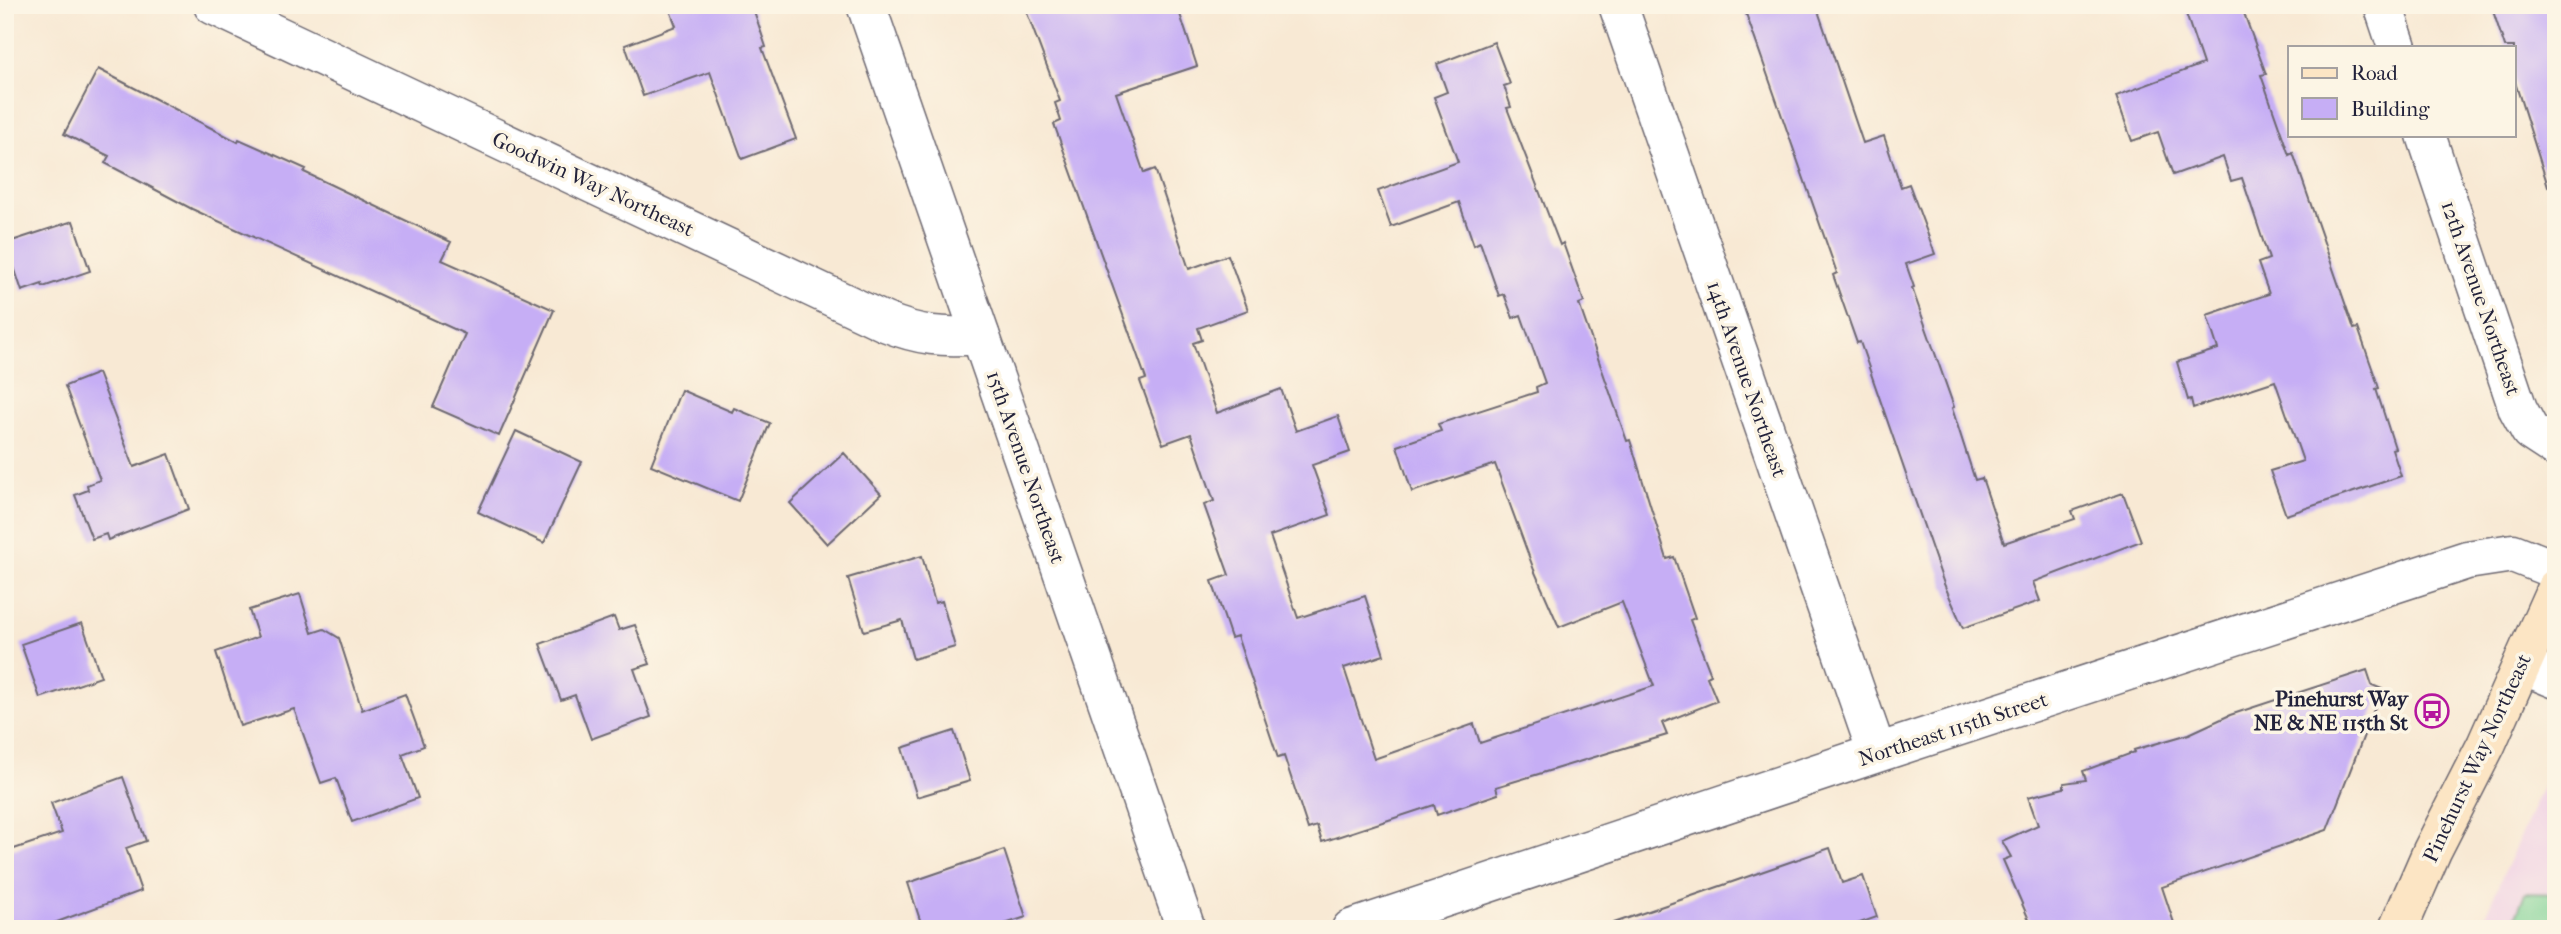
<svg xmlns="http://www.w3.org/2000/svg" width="2561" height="934" font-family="'IM FELL French Canon',serif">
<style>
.built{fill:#f0d0e5}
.green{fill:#7ed295;stroke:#507a68;stroke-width:2}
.building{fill:#c6aef5}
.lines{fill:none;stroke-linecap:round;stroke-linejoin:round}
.minor-casing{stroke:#6d6871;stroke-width:41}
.tertiary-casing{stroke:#6d6871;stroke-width:41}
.secondary-casing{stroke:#6d6871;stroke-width:41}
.minor{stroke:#fff;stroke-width:38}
.tertiary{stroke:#fff;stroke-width:38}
.secondary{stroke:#fce5c4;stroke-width:38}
.labels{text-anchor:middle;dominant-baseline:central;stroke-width:7;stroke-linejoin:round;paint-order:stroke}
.street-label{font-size:21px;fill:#22223b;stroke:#fcf5e5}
.poi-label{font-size:21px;font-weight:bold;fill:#22223b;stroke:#fcf5e5;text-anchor:end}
</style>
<rect width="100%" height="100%" fill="#fcf5e5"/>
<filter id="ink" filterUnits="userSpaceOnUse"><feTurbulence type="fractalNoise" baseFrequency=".0143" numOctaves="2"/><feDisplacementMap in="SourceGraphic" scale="14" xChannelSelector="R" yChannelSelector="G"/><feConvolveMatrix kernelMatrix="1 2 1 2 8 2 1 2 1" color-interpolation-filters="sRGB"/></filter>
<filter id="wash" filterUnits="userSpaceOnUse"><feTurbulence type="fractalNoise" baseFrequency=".00686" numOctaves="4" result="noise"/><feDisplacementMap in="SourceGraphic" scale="28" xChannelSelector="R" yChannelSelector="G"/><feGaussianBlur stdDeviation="1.57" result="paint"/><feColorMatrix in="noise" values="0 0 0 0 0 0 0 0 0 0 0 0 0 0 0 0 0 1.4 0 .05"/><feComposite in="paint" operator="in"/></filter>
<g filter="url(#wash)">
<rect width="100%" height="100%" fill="#f8e9d4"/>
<path class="built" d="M 2556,755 L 2556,929 L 2479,929 L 2545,780 Z"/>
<path class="green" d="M 2525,893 L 2556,894 L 2556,929 L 2511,929 Z"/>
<g id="blocks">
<path class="building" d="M 668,5 L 752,5 L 766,47 L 762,48 L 796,139 L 742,159 L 710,72 L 643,96 L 625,45 L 676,26 Z
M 1024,5 L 1177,5 L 1197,66 L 1116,93 L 1144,173 L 1155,169 L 1189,269 L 1228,255 L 1248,310 L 1198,328 L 1202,340 L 1193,343 L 1217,413 L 1281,389 L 1296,431 L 1338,416 L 1350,452 L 1312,465 L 1330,515 L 1270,536 L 1298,618 L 1365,596 L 1384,655 L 1344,668 L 1374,759 L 1474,724 L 1480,743 L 1654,686 L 1622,602 L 1559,627 L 1534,570 L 1495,464 L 1412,492 L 1397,446 L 1441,431 L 1438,424 L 1537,392 L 1536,387 L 1545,383 L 1521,315 L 1513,318 L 1504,294 L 1499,296 L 1480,242 L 1474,245 L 1459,202 L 1391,227 L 1378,191 L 1458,162 L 1434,97 L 1447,92 L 1437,64 L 1494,42 L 1510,84 L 1504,86 L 1511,107 L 1507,108 L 1560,245 L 1563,243 L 1584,302 L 1579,304 L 1627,441 L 1630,440 L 1667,559 L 1674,557 L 1695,618 L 1690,620 L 1711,675 L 1707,677 L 1717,701 L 1662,723 L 1667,735 L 1496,787 L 1498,794 L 1437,815 L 1434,805 L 1322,842 L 1317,826 L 1308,829 L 1284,756 L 1278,758 L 1237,636 L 1231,638 L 1212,581 L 1229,575 L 1204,505 L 1214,501 L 1191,434 L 1163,444 L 1140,381 L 1146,379 L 1054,124 L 1061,121 L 1055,103 L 1060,101 Z
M 1743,5 L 1816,5 L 1863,143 L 1884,136 L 1901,187 L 1909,184 L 1935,254 L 1906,264 L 1914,287 L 1912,288 L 1954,407 L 1952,408 L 1975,480 L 1982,478 L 2004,543 L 2075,519 L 2072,511 L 2123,493 L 2141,541 L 2033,582 L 2040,601 L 1963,628 L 1944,584 L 1860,342 L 1857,343 L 1833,275 L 1837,273 Z
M 2183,5 L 2241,5 L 2266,74 L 2261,75 L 2289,155 L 2293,153 L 2354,329 L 2358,328 L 2379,388 L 2376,389 L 2395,448 L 2392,449 L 2401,476 L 2286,515 L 2270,471 L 2303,461 L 2275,381 L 2193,408 L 2191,399 L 2188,400 L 2177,362 L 2218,349 L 2207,315 L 2269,294 L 2258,263 L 2269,259 L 2242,178 L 2231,181 L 2223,157 L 2173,175 L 2158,132 L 2132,141 L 2116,96 L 2203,64 Z
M 2491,5 L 2556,5 L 2556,184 L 2548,186 L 2514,79 L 2514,47 L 2505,47 Z
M 98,69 L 238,142 L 239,139 L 306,169 L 304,172 L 451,242 L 442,260 L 554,310 L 499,436 L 433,407 L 465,334 L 192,209 L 105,163 L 109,156 L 64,134 Z
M 73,221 L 90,271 L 43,287 L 42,284 L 22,291 L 6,243 Z
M 98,373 L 134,467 L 169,454 L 189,509 L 108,540 L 106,534 L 92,539 L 75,495 L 88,490 L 87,485 L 100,480 L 65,386 Z
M 681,390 L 732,412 L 734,408 L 770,423 L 738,501 L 651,465 Z
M 516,431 L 582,462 L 544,543 L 478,512 Z
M 844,453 L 881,494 L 827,544 L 790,503 Z
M 922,556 L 935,603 L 942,601 L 955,647 L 913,659 L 902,620 L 864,631 L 848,578 Z
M 300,594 L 312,633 L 324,629 L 339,638 L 362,710 L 405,694 L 424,746 L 402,754 L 418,798 L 352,822 L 336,778 L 321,783 L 294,709 L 240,726 L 216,652 L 258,637 L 249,610 Z
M 614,617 L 619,630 L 635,625 L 650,664 L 634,669 L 651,717 L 591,739 L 575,695 L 561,700 L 540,644 Z
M 82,623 L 101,677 L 40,698 L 21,644 Z
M 2367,670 L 2372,685 L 2382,689 L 2327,830 L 2162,887 L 2176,929 L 2033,929 L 2003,860 L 2011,857 L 2002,841 L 2038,825 L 2028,797 L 2064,788 L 2064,783 L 2086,780 L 2083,771 L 2135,752 L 2134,750 L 2189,734 L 2230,715 Z
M 954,731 L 970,781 L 917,797 L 902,748 Z
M 123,777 L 146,841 L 126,848 L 141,891 L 38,929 L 5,929 L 5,852 L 62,833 L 51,803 Z
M 1830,848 L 1842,883 L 1863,876 L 1877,917 L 1843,929 L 1615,929 L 1614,923 Z
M 1004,850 L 1026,917 L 990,929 L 923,929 L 908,883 Z"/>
</g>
</g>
<g filter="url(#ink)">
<use href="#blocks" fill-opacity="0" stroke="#6d6871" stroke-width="2"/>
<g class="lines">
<defs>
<path id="minor" d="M 213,5 L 885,322 C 920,336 942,338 980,335
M 1618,5 L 1877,753
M 2383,5 L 2397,47
M 2426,135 L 2518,409 L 2530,431 L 2556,448
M 2522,665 L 2556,679
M 1351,929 L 1877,753 L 2467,560 L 2513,553 L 2556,570"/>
<path id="tertiary" d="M 866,5 L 1186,929"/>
<path id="secondary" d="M 2398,929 L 2432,851 L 2486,745 L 2556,588"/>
</defs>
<use href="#minor" class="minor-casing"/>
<use href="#tertiary" class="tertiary-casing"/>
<use href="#secondary" class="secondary-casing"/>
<use href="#minor" class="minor"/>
<use href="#tertiary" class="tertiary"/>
<use href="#secondary" class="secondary"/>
</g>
</g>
<defs>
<symbol id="bus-ring" viewBox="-11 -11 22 22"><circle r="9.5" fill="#fcf5e5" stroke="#b5179e" stroke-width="1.5"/><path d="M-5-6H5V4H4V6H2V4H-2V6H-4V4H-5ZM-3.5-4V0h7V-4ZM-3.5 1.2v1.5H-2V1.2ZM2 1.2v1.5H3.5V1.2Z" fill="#b5179e"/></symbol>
</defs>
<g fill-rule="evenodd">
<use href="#bus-ring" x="2413" y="692" width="38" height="38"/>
</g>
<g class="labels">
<g class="street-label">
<text transform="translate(593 184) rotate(25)">Goodwin Way Northeast</text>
<text transform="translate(2481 298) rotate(71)">12th Avenue Northeast</text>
<text transform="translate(1747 379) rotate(71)">14th Avenue Northeast</text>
<text transform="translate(1026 467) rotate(71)">15th Avenue Northeast</text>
<text transform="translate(1953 729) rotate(-18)">Northeast 115th Street</text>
<text transform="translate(2477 758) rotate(-65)">Pinehurst Way Northeast</text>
</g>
<g class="poi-label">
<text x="2408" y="699">Pinehurst Way<tspan x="2408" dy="24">NE &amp; NE 115th St</tspan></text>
</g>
</g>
<rect width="2561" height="934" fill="none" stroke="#fcf5e5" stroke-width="28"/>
<rect x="2288" y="46" width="228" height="91" fill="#fcf5e5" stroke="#a5a1a1" stroke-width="2"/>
<rect x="2302" y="68" width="35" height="10" fill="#fce5c4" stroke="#a5a1a1" stroke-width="2"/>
<text x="2351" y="80" font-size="21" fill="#22223b">Road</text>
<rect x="2302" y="98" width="35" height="21" fill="#c6aef5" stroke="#a5a1a1" stroke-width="2"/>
<text x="2351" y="116" font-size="21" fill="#22223b">Building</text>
</svg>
